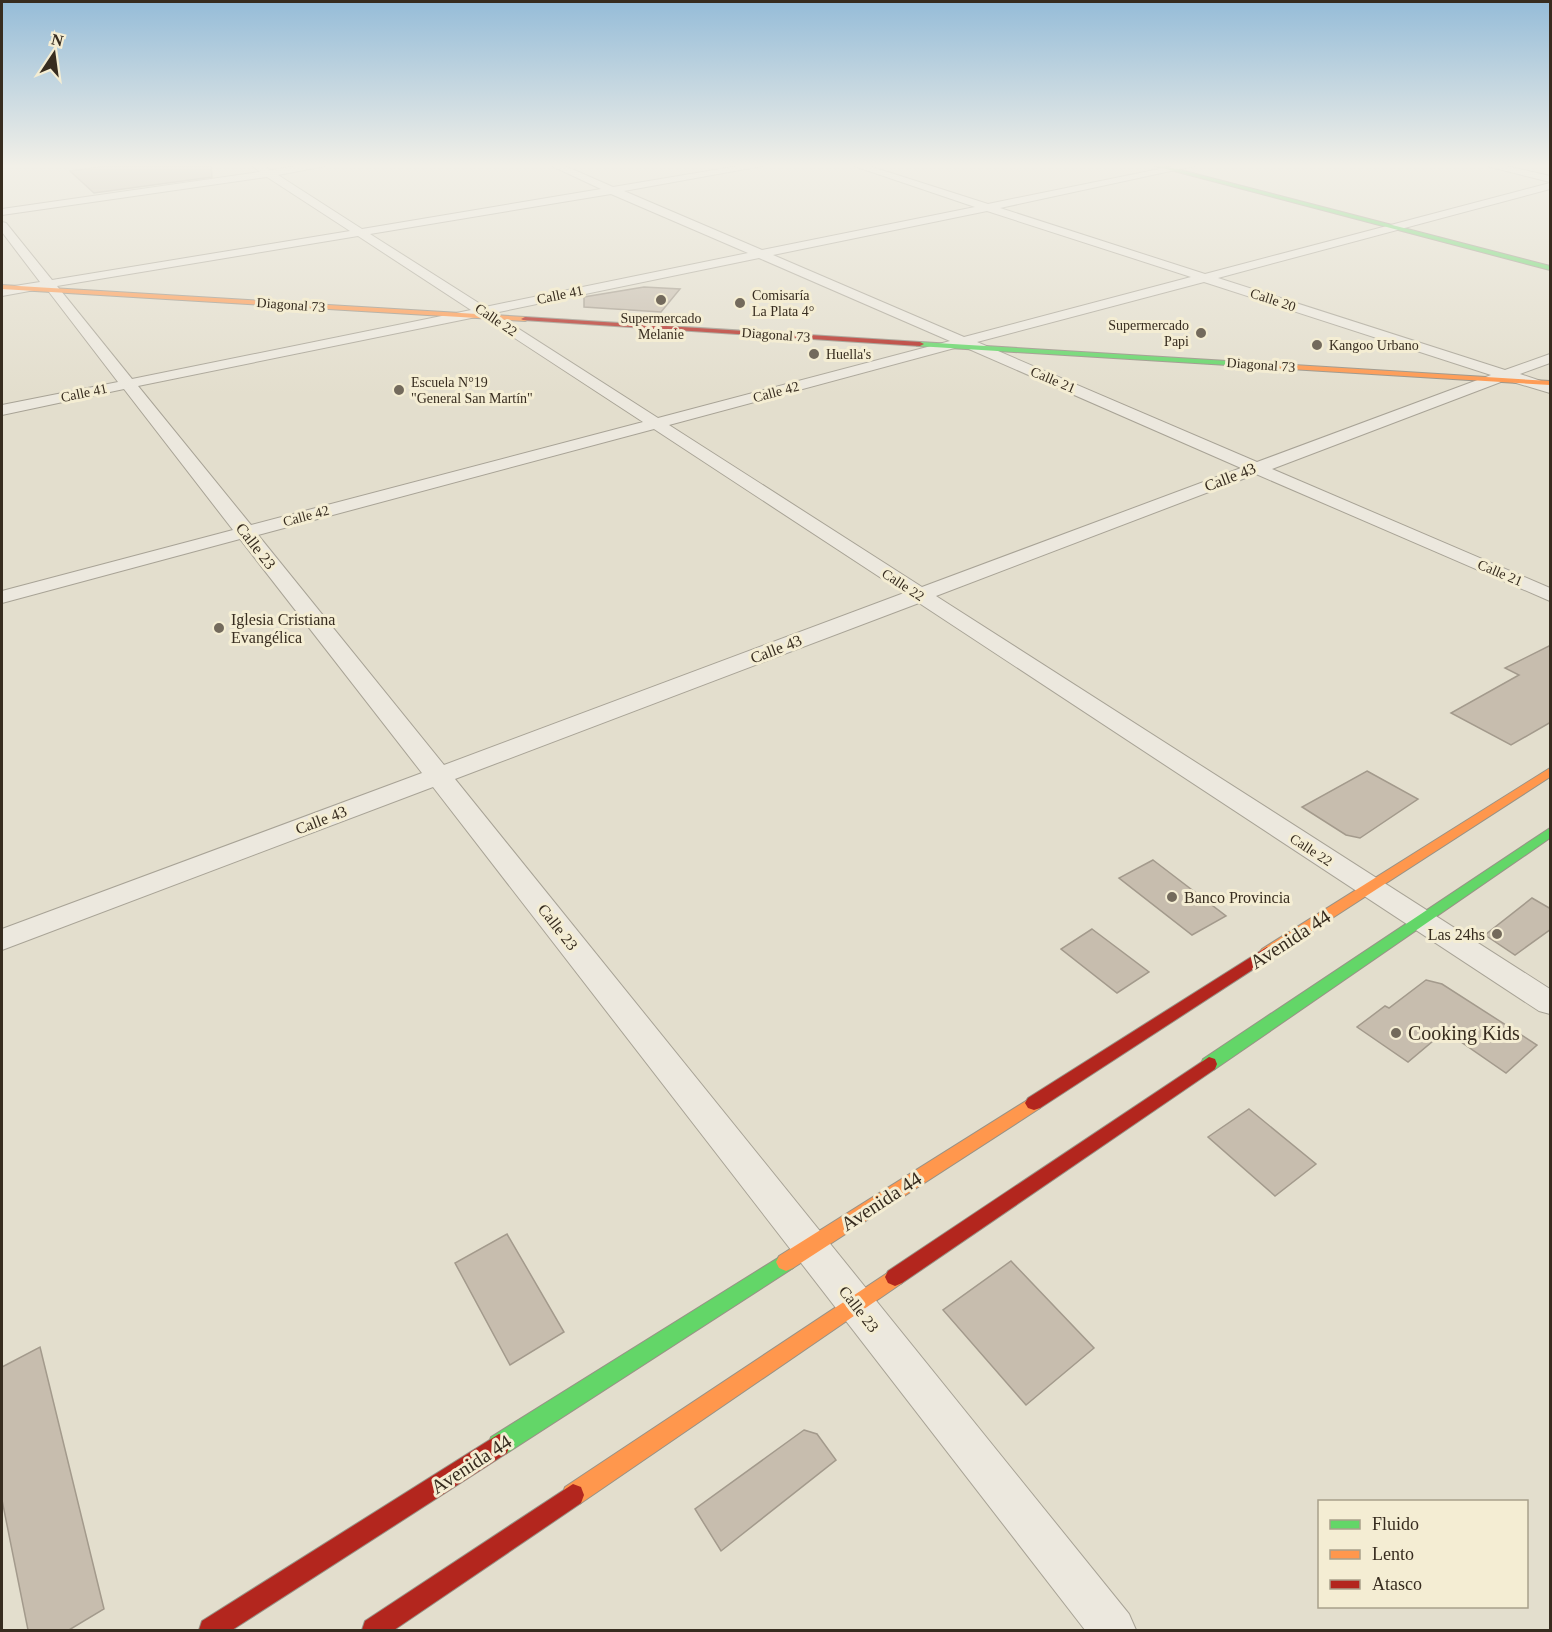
<svg xmlns="http://www.w3.org/2000/svg" width="1552" height="1632" font-family="'Times New Roman',serif">
<style>
.building{fill:#c7bdae;stroke:#a39a8c;stroke-width:1.5}
.lines{fill:none;stroke-linecap:round;stroke-linejoin:round}
.street-casing{stroke:#a8a396;stroke-width:2}
.fast-casing{stroke:#989286;stroke-width:2}
.slow-casing{stroke:#989286;stroke-width:2}
.jam-casing{stroke:#989286;stroke-width:2}
.street{fill:#ece8de;fill-rule:evenodd}
.fast{fill:#63d668;fill-rule:evenodd}
.slow{fill:#ff974d;fill-rule:evenodd}
.jam{fill:#b3261e;fill-rule:evenodd}
.poi-dot{fill:#736a5c;stroke:#f4edd3;stroke-width:2}
.labels{text-anchor:middle;dominant-baseline:central;stroke-width:6;stroke-linejoin:round;paint-order:stroke}
.far-street-label{font-size:14px;fill:#372c1f;stroke:#f4edd3}
.far-poi-label{font-size:14px;fill:#372c1f;stroke:#f4edd3;text-anchor:start}
.street-label{font-size:16px;fill:#372c1f;stroke:#f4edd3}
.poi-label{font-size:16px;fill:#372c1f;stroke:#f4edd3;text-anchor:start}
.near-street-label{font-size:20px;fill:#372c1f;stroke:#f4edd3}
.near-poi-label{font-size:20px;fill:#372c1f;stroke:#f4edd3;text-anchor:start}
</style>
<rect width="100%" height="100%" fill="#e3decd"/>
<path class="building" d="M 106,166 L 211,166 L 212,177 L 94,193 L 70,171 Z
M 644,287 L 680,289 L 661,312 L 584,307 L 584,297 Z
M 1551,645 L 1551,722 L 1511,745 L 1451,713 L 1519,675 L 1505,668 Z
M 1367,771 L 1418,799 L 1360,838 L 1346,835 L 1302,807 Z
M 1153,860 L 1226,916 L 1192,935 L 1119,878 Z
M 1532,898 L 1551,909 L 1551,929 L 1515,955 L 1485,935 Z
M 1092,929 L 1149,972 L 1117,993 L 1061,949 Z
M 1426,980 L 1442,984 L 1537,1045 L 1506,1073 L 1445,1031 L 1408,1062 L 1357,1027 L 1385,1006 L 1389,1008 Z
M 1249,1109 L 1316,1164 L 1275,1196 L 1208,1137 Z
M 507,1234 L 564,1332 L 510,1365 L 455,1263 Z
M 1011,1261 L 1094,1348 L 1026,1405 L 943,1310 Z
M 40,1347 L 104,1609 L 69,1630 L 28,1630 L 2,1500 L 2,1367 Z
M 804,1430 L 817,1434 L 836,1460 L 721,1551 L 695,1509 Z"/>
<g class="lines">
<defs>
<path id="street" d="M 253,166 L 264,166 L 270,170 L 298,166 L 325,166 L 278,175 L 362,229 L 601,189 L 552,166 L 565,166 L 613,187 L 738,166 L 762,166 L 624,191 L 762,250 L 975,207 L 854,166 L 869,166 L 988,204 L 1174,166 L 1194,166 L 1000,208 L 1205,274 L 1550,183 L 1550,189 L 1218,278 L 1505,370 L 1550,354 L 1550,363 L 1520,374 L 1550,384 L 1550,393 L 1506,380 L 1272,469 L 1550,588 L 1550,601 L 1256,474 L 936,596 L 1550,989 L 1550,1014 L 1539,1011 L 919,603 L 455,779 L 1129,1614 L 1136,1630 L 1085,1630 L 433,787 L 2,950 L 2,929 L 422,773 L 240,539 L 2,603 L 2,591 L 233,530 L 124,389 L 2,415 L 2,405 L 118,382 L 46,288 L 2,296 L 2,288 L 40,282 L 2,232 L 2,222 L 6,223 L 52,280 L 350,231 L 267,177 L 2,215 L 2,209 L 260,172 ZM 611,194 L 748,253 L 485,307 L 370,234 ZM 987,211 L 1191,277 L 964,337 L 773,255 ZM 358,236 L 471,310 L 132,379 L 57,286 ZM 759,258 L 950,341 L 658,418 L 494,313 ZM 1204,282 L 1491,375 L 1257,462 L 977,342 ZM 481,316 L 643,422 L 251,525 L 138,386 ZM 962,346 L 1241,468 L 922,587 L 669,425 ZM 654,429 L 904,593 L 444,765 L 258,535 Z
M 1487,166 L 1506,166 L 1550,176 L 1550,182 Z"/>
<path id="fast" d="M 1165,166 L 1550,266 L 1550,270 L 1155,166 Z
M 920,342 L 1260,363 L 1264,365 L 1260,367 L 917,346 L 916,344 Z
M 1550,828 L 1550,838 L 1215,1069 L 1209,1071 L 1203,1069 L 1201,1064 L 1203,1059 Z
M 786,1253 L 793,1256 L 796,1262 L 793,1268 L 507,1453 L 499,1456 L 491,1453 L 488,1445 L 491,1437 Z"/>
<path id="slow" d="M 2,285 L 525,317 L 529,319 L 525,321 L 2,289 Z
M 1260,363 L 1550,381 L 1550,385 L 1257,367 L 1256,365 Z
M 1550,768 L 1550,777 L 1272,957 L 1262,957 L 1259,953 L 1262,949 Z
M 1034,1096 L 1040,1098 L 1043,1103 L 1040,1108 L 793,1268 L 786,1271 L 779,1268 L 776,1262 L 779,1256 Z
M 895,1268 L 902,1271 L 905,1277 L 902,1283 L 581,1503 L 573,1506 L 565,1503 L 562,1495 L 565,1487 Z"/>
<path id="jam" d="M 525,317 L 920,342 L 924,344 L 920,346 L 523,320 L 521,319 Z
M 1267,947 L 1272,949 L 1275,953 L 1272,957 L 1040,1108 L 1034,1110 L 1028,1108 L 1025,1103 L 1028,1098 Z
M 1209,1057 L 1215,1059 L 1217,1064 L 1215,1069 L 902,1283 L 895,1286 L 888,1283 L 885,1277 L 888,1271 Z
M 499,1434 L 507,1437 L 510,1445 L 507,1453 L 232,1630 L 199,1630 L 202,1621 Z
M 573,1484 L 581,1487 L 584,1495 L 581,1503 L 394,1630 L 362,1630 L 365,1621 Z"/>
</defs>
<use href="#street" class="street-casing"/>
<use href="#fast" class="fast-casing"/>
<use href="#slow" class="slow-casing"/>
<use href="#jam" class="jam-casing"/>
<use href="#street" class="street"/>
<use href="#fast" class="fast"/>
<use href="#slow" class="slow"/>
<use href="#jam" class="jam"/>
</g>
<linearGradient id="sky" x2="0" y2="1"><stop stop-color="#95bcd8"/><stop offset="0.42" stop-color="#f2f0e8"/><stop offset="1" stop-color="#f2f0e8" stop-opacity="0"/></linearGradient>
<rect width="1552" height="395" fill="url(#sky)"/>
<g class="poi-dot">
<circle cx="661" cy="300" r="6"/>
<circle cx="740" cy="303" r="6"/>
<circle cx="1201" cy="333" r="6"/>
<circle cx="1317" cy="345" r="6"/>
<circle cx="814" cy="354" r="6"/>
<circle cx="399" cy="390" r="6"/>
<circle cx="219" cy="628" r="6"/>
<circle cx="1172" cy="897" r="6"/>
<circle cx="1497" cy="934" r="6"/>
<circle cx="1396" cy="1033" r="6"/>
</g>
<g class="labels">
<g class="far-street-label">
<text transform="translate(560 295) rotate(-12)">Calle 41</text>
<text transform="translate(1273 300) rotate(18)">Calle 20</text>
<text transform="translate(291 305) rotate(4)">Diagonal 73</text>
<text transform="translate(496 320) rotate(34)">Calle 22</text>
<text transform="translate(776 335) rotate(4)">Diagonal 73</text>
<text transform="translate(1261 365) rotate(4)">Diagonal 73</text>
<text transform="translate(1053 380) rotate(23)">Calle 21</text>
<text transform="translate(776 392) rotate(-15)">Calle 42</text>
<text transform="translate(84 393) rotate(-12)">Calle 41</text>
<text transform="translate(306 516) rotate(-15)">Calle 42</text>
<text transform="translate(1500 573) rotate(23)">Calle 21</text>
<text transform="translate(903 585) rotate(33)">Calle 22</text>
<text transform="translate(1311 850) rotate(33)">Calle 22</text>
</g>
<g class="far-poi-label">
<text x="752" y="295">Comisaría<tspan x="752" dy="16">La Plata 4°</tspan></text>
<text x="661" y="318" text-anchor="middle">Supermercado<tspan x="661" dy="16">Melanie</tspan></text>
<text x="1189" y="325" text-anchor="end">Supermercado<tspan x="1189" dy="16">Papi</tspan></text>
<text x="1329" y="345">Kangoo Urbano</text>
<text x="826" y="354">Huella's</text>
<text x="411" y="382">Escuela N°19<tspan x="411" dy="16">"General San Martín"</tspan></text>
</g>
<g class="street-label">
<text transform="translate(1230 477) rotate(-21)">Calle 43</text>
<text transform="translate(256 546) rotate(52)">Calle 23</text>
<text transform="translate(776 649) rotate(-21)">Calle 43</text>
<text transform="translate(321 820) rotate(-21)">Calle 43</text>
<text transform="translate(558 927) rotate(52)">Calle 23</text>
<text transform="translate(859 1309) rotate(52)">Calle 23</text>
</g>
<g class="poi-label">
<text x="231" y="619">Iglesia Cristiana<tspan x="231" dy="18">Evangélica</tspan></text>
<text x="1184" y="897">Banco Provincia</text>
<text x="1485" y="934" text-anchor="end">Las 24hs</text>
</g>
<g class="near-street-label">
<text transform="translate(1290 939) rotate(-33)">Avenida 44</text>
<text transform="translate(881 1201) rotate(-33)">Avenida 44</text>
<text transform="translate(471 1464) rotate(-33)">Avenida 44</text>
</g>
<g class="near-poi-label">
<text x="1408" y="1033">Cooking Kids</text>
</g>
</g>
<rect width="1552" height="1632" fill="none" stroke="#372c1f" stroke-width="6"/>
<rect x="1318" y="1500" width="210" height="108" fill="#f4edd3" stroke="#a8a08b" stroke-width="1.5"/>
<rect x="1330" y="1520" width="30" height="9" fill="#63d668" stroke="#a8a08b" stroke-width="1.5"/>
<text x="1372" y="1530" font-size="18" fill="#372c1f">Fluido</text>
<rect x="1330" y="1550" width="30" height="9" fill="#ff974d" stroke="#a8a08b" stroke-width="1.5"/>
<text x="1372" y="1560" font-size="18" fill="#372c1f">Lento</text>
<rect x="1330" y="1580" width="30" height="9" fill="#b3261e" stroke="#a8a08b" stroke-width="1.5"/>
<text x="1372" y="1590" font-size="18" fill="#372c1f">Atasco</text>
<g transform="translate(54 54) rotate(13)" stroke="#f4edd3" stroke-width="4.5" paint-order="stroke">
<path d="M0-4.5L10 22L0 15L-10 22Z" fill="#372c1f"/>
<text y="-9" font-size="16" font-weight="bold" text-anchor="middle" fill="#372c1f">N</text>
</g>
</svg>
